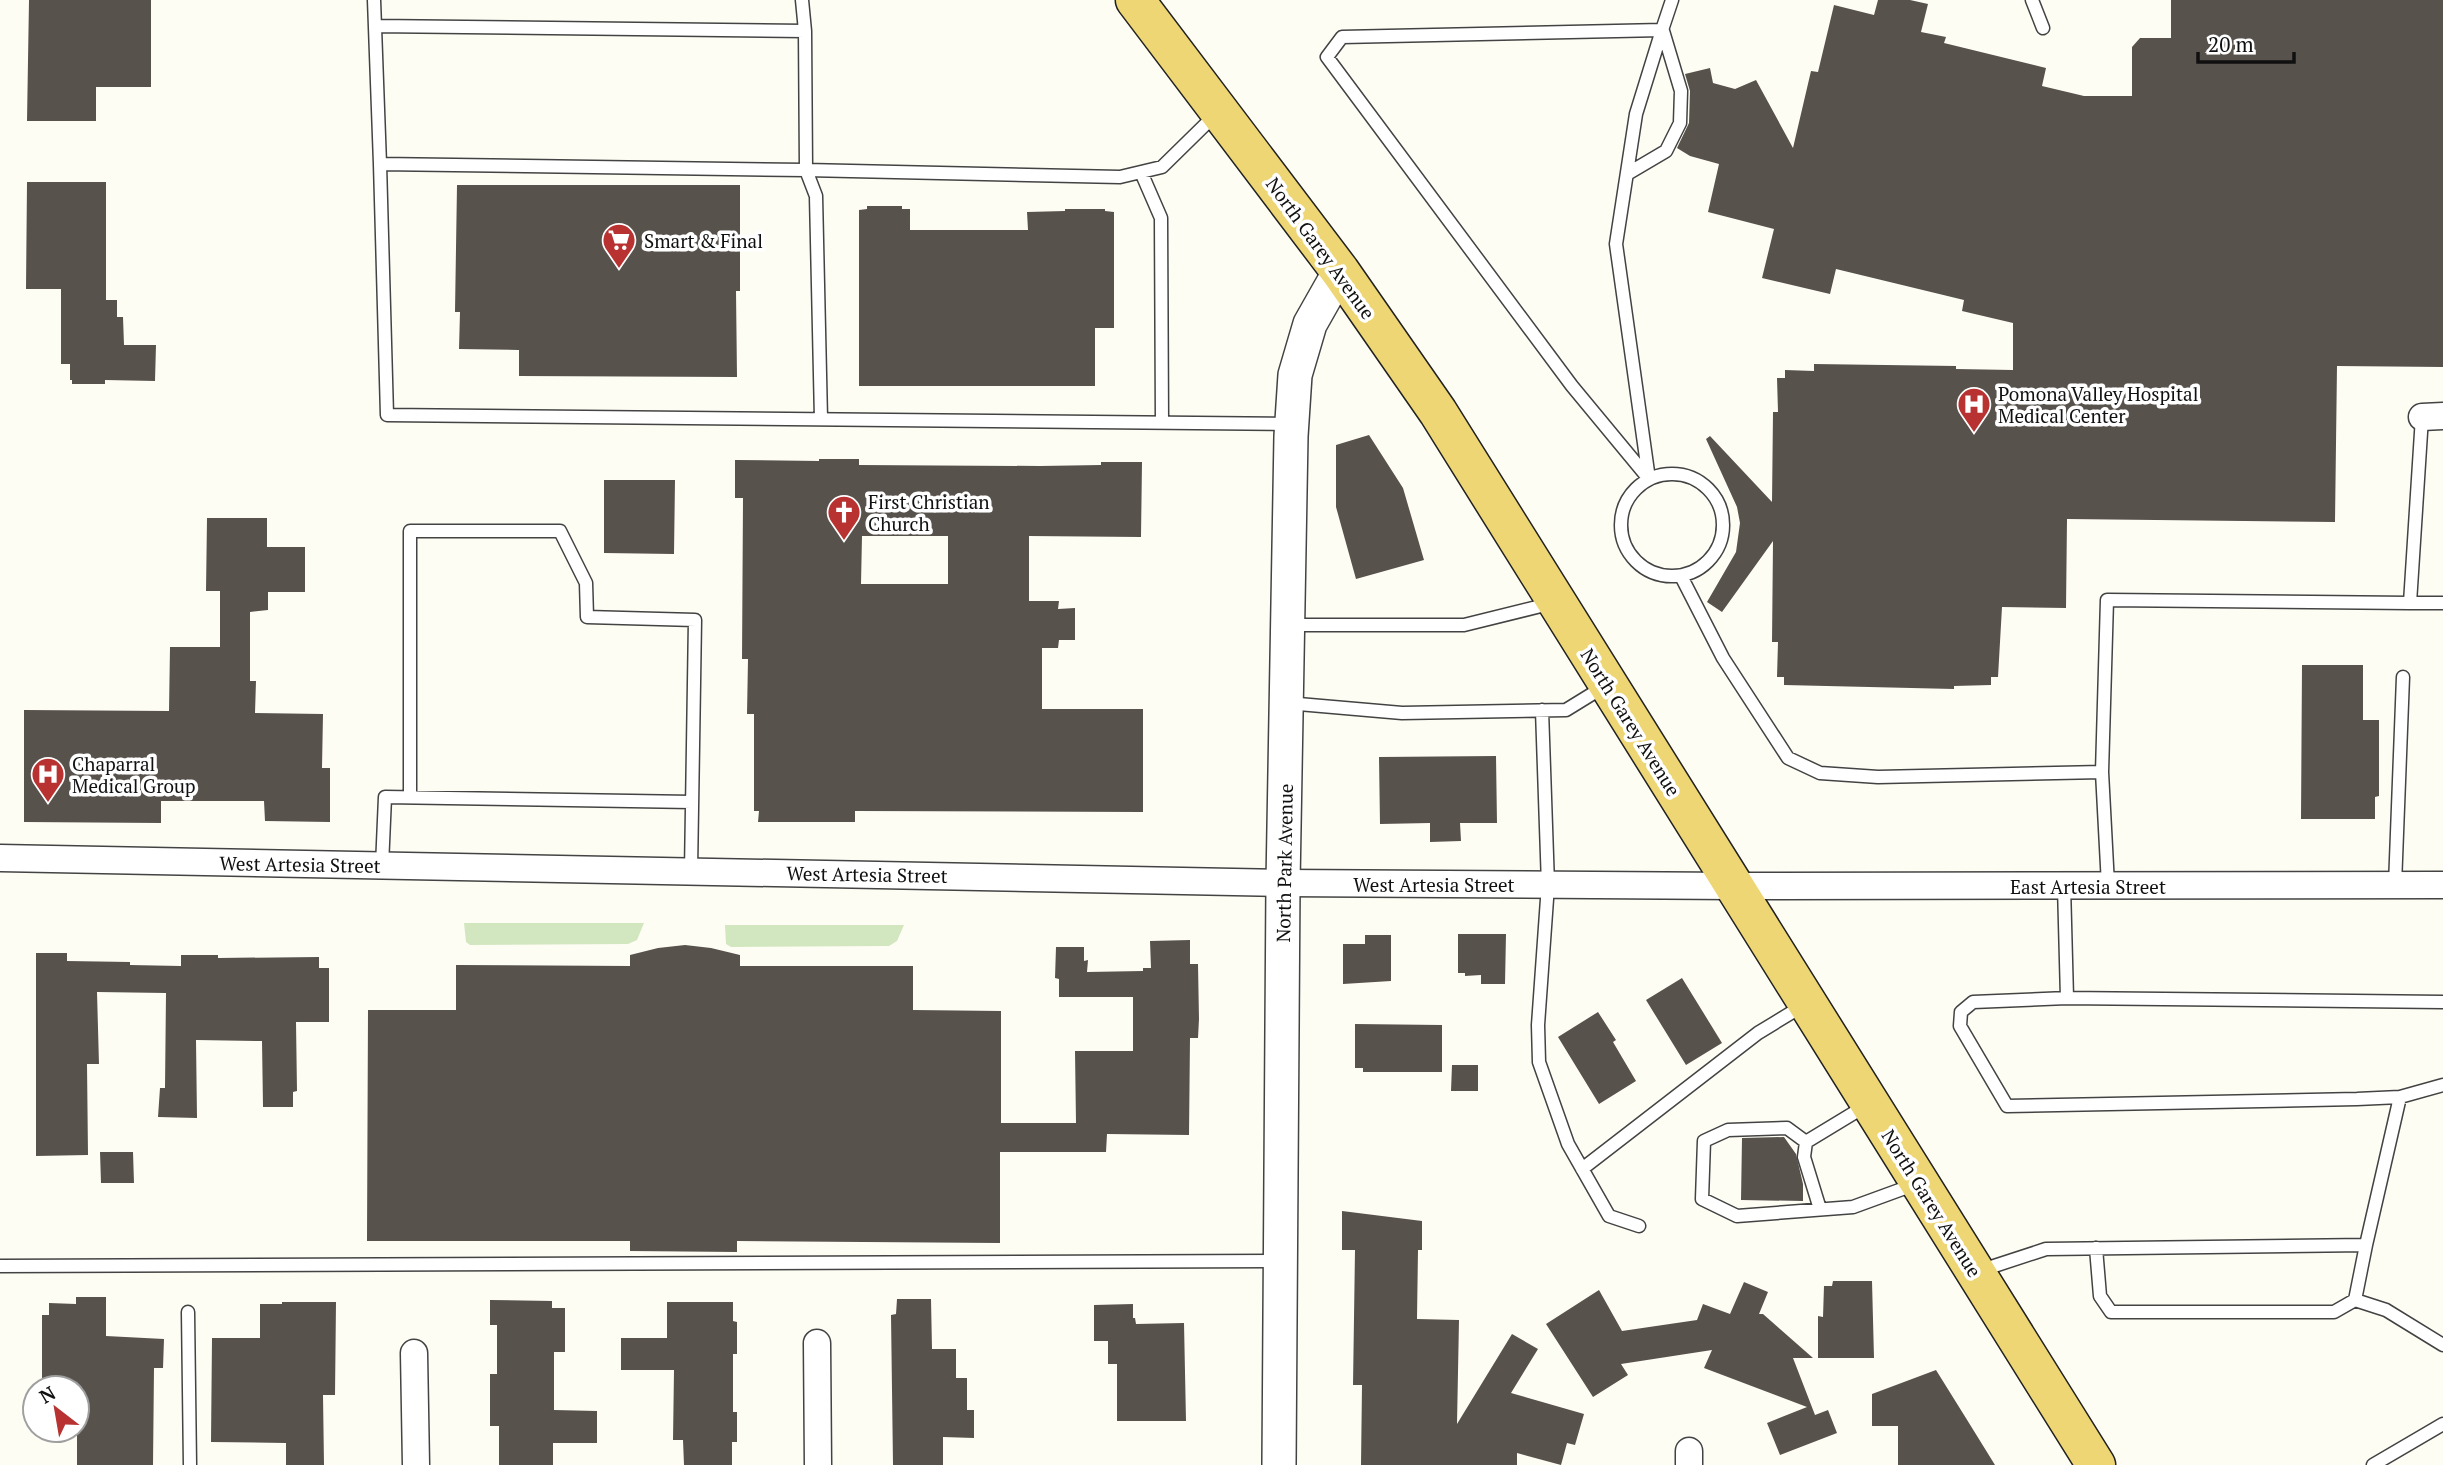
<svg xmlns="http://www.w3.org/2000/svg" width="2443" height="1465" font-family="'PT Serif',serif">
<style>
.green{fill:#d2e7bf}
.building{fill:#58524d;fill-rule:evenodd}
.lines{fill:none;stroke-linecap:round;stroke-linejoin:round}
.service-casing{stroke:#434343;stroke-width:15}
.minor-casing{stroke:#434343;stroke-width:29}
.tertiary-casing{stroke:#434343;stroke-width:36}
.primary-casing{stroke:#212121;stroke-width:41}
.service{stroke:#fff;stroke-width:12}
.minor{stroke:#fff;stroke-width:26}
.tertiary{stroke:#fff;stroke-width:33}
.primary{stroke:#eed674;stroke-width:38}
.labels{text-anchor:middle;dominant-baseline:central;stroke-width:7;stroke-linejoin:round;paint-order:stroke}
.poi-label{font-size:19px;fill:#101010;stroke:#fff;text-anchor:start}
.street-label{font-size:19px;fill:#101010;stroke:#fff}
</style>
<rect width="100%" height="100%" fill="#fefdf4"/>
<path class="green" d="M 464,923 L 644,923 L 637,940 L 628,944 L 470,945 L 466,942 Z
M 725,925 L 904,925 L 897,941 L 889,946 L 731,947 L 726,944 Z"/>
<path class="building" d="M 29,0 L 151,0 L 151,87 L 96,87 L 96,121 L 27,121 Z
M 1878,0 L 1910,0 L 1928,4 L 1921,32 L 1946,37 L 1944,43 L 2046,68 L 2042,86 L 2084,96 L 2132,96 L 2132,47 L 2140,38 L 2171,38 L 2171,0 L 2443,0 L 2443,367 L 2337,366 L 2335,522 L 2067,519 L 2066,608 L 2002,607 L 1998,677 L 1991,677 L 1991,685 L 1954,686 L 1954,689 L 1784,685 L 1784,677 L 1777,677 L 1778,642 L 1772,642 L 1773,541 L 1722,612 L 1707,602 L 1736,552 L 1740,523 L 1737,507 L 1706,439 L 1710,436 L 1772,502 L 1773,412 L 1778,412 L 1777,378 L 1785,378 L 1785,370 L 1814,371 L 1814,364 L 1956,366 L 1956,369 L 2013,370 L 2013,323 L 1962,311 L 1964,300 L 1836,269 L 1830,294 L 1762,278 L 1774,229 L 1708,212 L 1719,164 L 1690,156 L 1677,148 L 1689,123 L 1690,91 L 1685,74 L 1710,68 L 1713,83 L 1735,89 L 1756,80 L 1793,148 L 1811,71 L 1818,72 L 1834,5 L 1874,15 Z
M 27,182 L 106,182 L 106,300 L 117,300 L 117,317 L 123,317 L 124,345 L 156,345 L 155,381 L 105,380 L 105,384 L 72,384 L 72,380 L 70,380 L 70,364 L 61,364 L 61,289 L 26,289 Z
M 457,185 L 740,185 L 740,291 L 736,291 L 737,377 L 519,376 L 519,350 L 459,349 L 460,312 L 455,312 Z
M 867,206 L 902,206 L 902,209 L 910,209 L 910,230 L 1028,230 L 1027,212 L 1065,211 L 1065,209 L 1105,209 L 1105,211 L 1114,212 L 1114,328 L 1095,328 L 1095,386 L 859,386 L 859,210 L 867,209 Z
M 1369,435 L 1403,488 L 1424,560 L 1356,579 L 1336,507 L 1336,445 Z
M 819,459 L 859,459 L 859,465 L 1040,466 L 1101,465 L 1101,462 L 1142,462 L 1141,537 L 1029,536 L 1029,601 L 1059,601 L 1058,609 L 1075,608 L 1075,640 L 1059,640 L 1058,648 L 1042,648 L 1042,709 L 1143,709 L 1143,812 L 855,811 L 855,822 L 758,822 L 759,811 L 754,811 L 754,714 L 747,714 L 748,659 L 742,659 L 743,498 L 735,498 L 735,460 L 819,461 ZM 862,536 L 948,536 L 948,584 L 861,584 Z
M 604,480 L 675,480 L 674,554 L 604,553 Z
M 207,518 L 267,518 L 267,547 L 305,547 L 305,592 L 268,592 L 268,610 L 250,612 L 250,681 L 256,681 L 255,713 L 323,714 L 322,768 L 330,768 L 330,822 L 265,821 L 264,801 L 161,801 L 161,823 L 24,822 L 24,710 L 169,711 L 170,647 L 220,647 L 220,591 L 206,591 Z
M 2302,665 L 2363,665 L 2363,720 L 2379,720 L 2379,796 L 2375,797 L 2375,819 L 2301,819 Z
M 1496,756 L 1497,823 L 1460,823 L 1461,841 L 1430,842 L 1430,823 L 1380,824 L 1379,757 Z
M 1458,934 L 1506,934 L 1505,984 L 1481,984 L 1481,975 L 1465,976 L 1465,973 L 1458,973 Z
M 1365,935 L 1391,935 L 1391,981 L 1343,984 L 1343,944 L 1365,944 Z
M 1190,940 L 1190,964 L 1198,964 L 1199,1019 L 1198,1038 L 1190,1038 L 1189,1135 L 1107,1134 L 1106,1152 L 1000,1152 L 1000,1243 L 737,1241 L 737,1252 L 630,1251 L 630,1241 L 367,1241 L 368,1010 L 456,1010 L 456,965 L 630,966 L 630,955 L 658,948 L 685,945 L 711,948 L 740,955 L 740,966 L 913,966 L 913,1010 L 1001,1011 L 1001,1123 L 1076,1123 L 1075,1051 L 1133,1051 L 1133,997 L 1059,997 L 1059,979 L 1055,978 L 1056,947 L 1084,947 L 1084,961 L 1088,960 L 1087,972 L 1143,971 L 1143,968 L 1151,968 L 1150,941 Z
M 36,953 L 67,953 L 67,961 L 130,962 L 130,965 L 181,966 L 181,955 L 218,955 L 218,958 L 319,957 L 319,968 L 329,968 L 329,1022 L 296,1022 L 297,1091 L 293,1092 L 293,1107 L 263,1107 L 262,1041 L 196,1040 L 197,1118 L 158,1117 L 160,1088 L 165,1088 L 166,993 L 97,992 L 99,1064 L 87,1064 L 88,1155 L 36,1156 Z
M 1682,978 L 1722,1043 L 1686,1065 L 1646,1000 Z
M 1598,1012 L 1616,1040 L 1613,1042 L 1636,1081 L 1599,1104 L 1558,1037 Z
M 1355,1024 L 1442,1025 L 1442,1072 L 1363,1072 L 1363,1068 L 1355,1068 Z
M 1452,1065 L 1478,1065 L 1478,1091 L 1451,1091 Z
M 1784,1137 L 1796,1154 L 1803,1184 L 1803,1201 L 1741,1200 L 1742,1138 Z
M 100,1152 L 133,1152 L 134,1183 L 101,1183 Z
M 1342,1211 L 1422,1221 L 1422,1250 L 1418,1250 L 1417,1319 L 1459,1320 L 1457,1424 L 1512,1334 L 1538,1349 L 1511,1393 L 1584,1414 L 1575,1445 L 1567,1443 L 1561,1465 L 1517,1453 L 1517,1465 L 1361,1465 L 1362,1385 L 1353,1385 L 1355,1250 L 1342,1250 Z
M 1833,1281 L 1872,1281 L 1874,1358 L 1818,1358 L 1818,1316 L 1823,1317 L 1824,1286 L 1832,1286 Z
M 1744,1282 L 1768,1292 L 1759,1314 L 1763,1314 L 1813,1358 L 1793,1358 L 1815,1415 L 1828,1410 L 1837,1433 L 1780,1455 L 1767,1423 L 1807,1407 L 1704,1368 L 1712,1350 L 1621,1364 L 1628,1375 L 1593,1397 L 1546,1324 L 1599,1290 L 1622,1331 L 1697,1320 L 1703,1304 L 1730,1314 Z
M 76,1297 L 106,1297 L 106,1336 L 164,1339 L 163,1368 L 154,1368 L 153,1465 L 77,1465 L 77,1388 L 42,1388 L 42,1315 L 49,1315 L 49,1303 L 76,1304 Z
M 897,1299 L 931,1299 L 932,1349 L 956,1349 L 956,1378 L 967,1378 L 967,1410 L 974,1410 L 974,1438 L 943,1437 L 943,1465 L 893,1465 L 891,1315 L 896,1314 Z
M 490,1300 L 552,1301 L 552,1308 L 565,1308 L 565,1352 L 554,1352 L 554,1410 L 597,1411 L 597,1443 L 553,1443 L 553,1465 L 499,1465 L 499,1426 L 490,1426 L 490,1374 L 497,1374 L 497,1325 L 490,1325 Z
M 282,1302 L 336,1302 L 335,1395 L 323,1395 L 324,1465 L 286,1465 L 286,1443 L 211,1442 L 212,1338 L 260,1338 L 260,1304 L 282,1304 Z
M 667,1302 L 733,1302 L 733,1321 L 737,1322 L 737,1354 L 733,1354 L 733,1412 L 737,1412 L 737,1442 L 732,1442 L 732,1465 L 684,1465 L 683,1440 L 673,1440 L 674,1370 L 621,1370 L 621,1338 L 667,1338 Z
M 1133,1304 L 1133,1318 L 1135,1318 L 1136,1324 L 1184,1323 L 1186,1421 L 1117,1421 L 1117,1364 L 1108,1364 L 1108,1341 L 1094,1341 L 1094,1305 Z
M 1936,1370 L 1969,1423 L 1995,1465 L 1898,1465 L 1898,1426 L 1872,1426 L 1872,1394 Z"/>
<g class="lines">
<defs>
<path id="service" d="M 374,0 L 380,164 L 806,170 L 1120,177 L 1162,167 L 1215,115
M 802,0 L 805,31
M 2032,0 L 2043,28
M 375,26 L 805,31 L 806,170 L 816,196 L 821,419
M 380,164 L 387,415 L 1291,424
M 1141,172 L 1161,218 L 1162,422
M 1627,174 L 1666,151 L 1680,123 L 1681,91 L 1663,31
M1621 525a51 51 0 1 1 102 0a51 51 0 1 1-102 0Z
M 1649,479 L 1572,386 L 1327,57 L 1342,37 L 1662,30 L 1672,0
M 1649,479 L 1616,244 L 1636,114 L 1662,30
M 1681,576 L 1723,658 L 1788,758 L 1820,773 L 1878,777 L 2102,772
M 2410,603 L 2443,603
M 1287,625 L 1464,625 L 1553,603
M 1287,703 L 1402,713 L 1566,710 L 1605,686
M 1542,710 L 1548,885 L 1538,1025 L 1539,1062 L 1568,1144 L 1609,1216 L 1639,1226
M 410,797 L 410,531 L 560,531 L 586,583 L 587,617 L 695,620 L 691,871
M 382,866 L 385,797 L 692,802
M 2108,885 L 2102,772 L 2107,600 L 2410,603 L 2422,417
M 2395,885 L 2403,677
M 2064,886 L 2067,998 L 1973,1002 L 1961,1012 L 1960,1026 L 2007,1106 L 2357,1099 L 2400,1097 L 2443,1085
M 2064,998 L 2443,1002
M 1806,1142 L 1787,1128 L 1728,1130 L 1704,1141 L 1702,1199 L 1737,1216 L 1853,1207 L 1916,1184
M 1582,1169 L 1758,1033 L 1804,1005
M 1820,1209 L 1804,1157 L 1806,1142 L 1867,1105
M 2096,1248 L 2100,1296 L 2111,1312 L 2334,1312 L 2355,1300 L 2366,1245
M 0,1266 L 1280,1261
M 1979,1271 L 2046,1249 L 2366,1245 L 2400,1097
M 2355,1300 L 2386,1310 L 2443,1345
M 188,1312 L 190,1465
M 2373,1465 L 2443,1424"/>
<path id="minor" d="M 2422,417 L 2443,416
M 0,858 L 1283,883 L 1734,886 L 2443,885
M 817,1343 L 818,1465
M 414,1353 L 416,1465
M 1689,1465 L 1689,1451"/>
<path id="tertiary" d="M 1279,1465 L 1283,883 L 1291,436 L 1295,375 L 1310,324 L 1340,271"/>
<path id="primary" d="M 1135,0 L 1340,271 L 1438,412 L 2096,1465"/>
</defs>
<use href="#service" class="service-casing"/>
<use href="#minor" class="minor-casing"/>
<use href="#tertiary" class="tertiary-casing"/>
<use href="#primary" class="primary-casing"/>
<use href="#service" class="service"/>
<use href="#minor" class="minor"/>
<use href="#tertiary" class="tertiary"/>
<use href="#primary" class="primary"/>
</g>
<defs>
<symbol id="supermarket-pin" viewBox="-11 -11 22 30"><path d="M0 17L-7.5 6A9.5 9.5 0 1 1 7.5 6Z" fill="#b73231" stroke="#fff"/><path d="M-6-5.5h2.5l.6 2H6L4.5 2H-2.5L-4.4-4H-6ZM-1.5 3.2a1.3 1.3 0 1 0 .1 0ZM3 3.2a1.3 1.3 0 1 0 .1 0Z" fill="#fff"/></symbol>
<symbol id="hospital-pin" viewBox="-11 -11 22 30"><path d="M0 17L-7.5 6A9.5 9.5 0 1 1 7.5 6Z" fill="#b73231" stroke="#fff"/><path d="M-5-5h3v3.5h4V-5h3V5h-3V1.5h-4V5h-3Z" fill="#fff"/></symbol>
<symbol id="church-pin" viewBox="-11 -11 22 30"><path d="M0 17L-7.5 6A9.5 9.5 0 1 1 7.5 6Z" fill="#b73231" stroke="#fff"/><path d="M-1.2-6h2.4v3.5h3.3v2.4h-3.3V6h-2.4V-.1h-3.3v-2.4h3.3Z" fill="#fff"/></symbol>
</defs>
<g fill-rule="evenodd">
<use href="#supermarket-pin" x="600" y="221" width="38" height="52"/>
<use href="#hospital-pin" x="1955" y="385" width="38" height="52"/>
<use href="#church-pin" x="825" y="493" width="38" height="52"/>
<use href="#hospital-pin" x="29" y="755" width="38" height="52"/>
</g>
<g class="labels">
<g class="poi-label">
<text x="644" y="240">Smart &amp; Final</text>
<text x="1998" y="393">Pomona Valley Hospital<tspan x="1998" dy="22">Medical Center</tspan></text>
<text x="868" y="501">First Christian<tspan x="868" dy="22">Church</tspan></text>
<text x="72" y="763">Chaparral<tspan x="72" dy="22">Medical Group</tspan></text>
</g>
<g class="street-label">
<text transform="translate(1321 248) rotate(54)">North Garey Avenue</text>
<text transform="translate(1631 722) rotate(58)">North Garey Avenue</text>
<text transform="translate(1284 863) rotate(-89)">North Park Avenue</text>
<text transform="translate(300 864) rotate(1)">West Artesia Street</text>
<text transform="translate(867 874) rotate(1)">West Artesia Street</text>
<text x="1434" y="884">West Artesia Street</text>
<text x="2088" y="886">East Artesia Street</text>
<text transform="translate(1932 1203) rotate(58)">North Garey Avenue</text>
</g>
</g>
<g transform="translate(56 1409) rotate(329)"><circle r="33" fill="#ffffff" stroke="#9f9f9f" stroke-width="2"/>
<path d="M0-5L12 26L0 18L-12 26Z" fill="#b73231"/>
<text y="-10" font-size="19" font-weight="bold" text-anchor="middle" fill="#101010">N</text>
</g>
<path d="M2198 52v10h96v-10" fill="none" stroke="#101010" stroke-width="3.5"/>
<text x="2208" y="52" font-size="21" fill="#101010" stroke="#ffffff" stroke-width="5" paint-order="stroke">20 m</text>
</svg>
